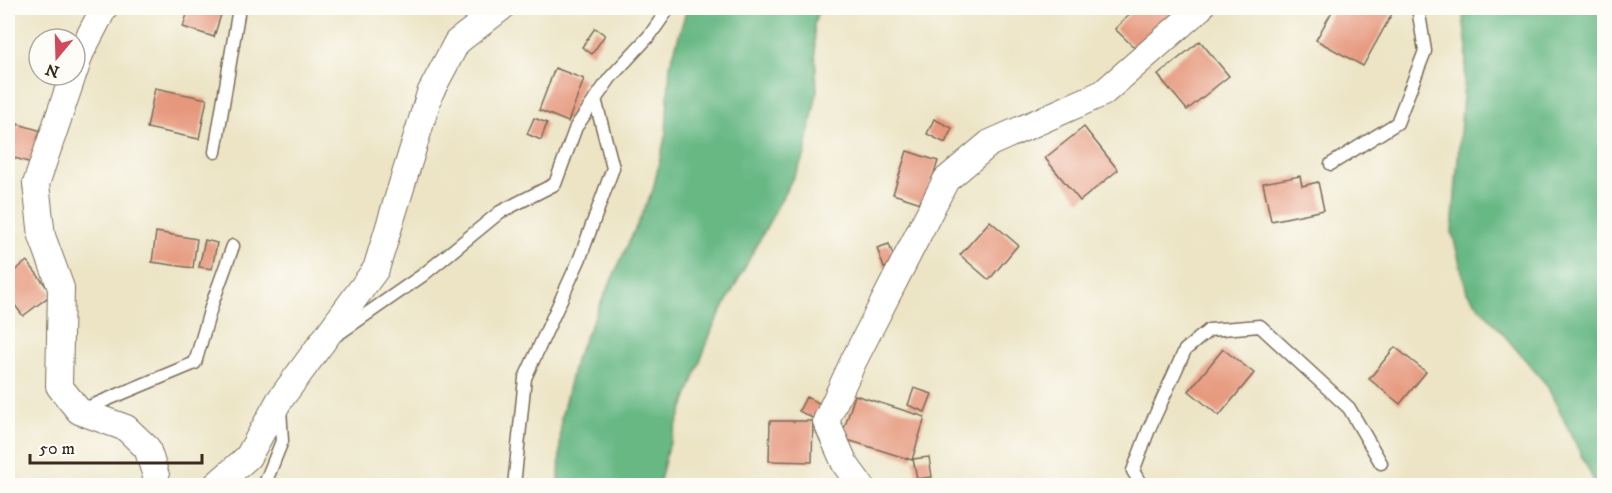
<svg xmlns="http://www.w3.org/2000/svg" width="1612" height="493" font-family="'IM FELL DW Pica',serif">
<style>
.forest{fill:#68b884;stroke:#527151;stroke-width:1.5}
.building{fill:#e6987d}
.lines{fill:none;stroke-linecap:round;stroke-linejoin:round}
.lane-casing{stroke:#796b58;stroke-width:15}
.street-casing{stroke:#796b58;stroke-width:28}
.lane{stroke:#fff;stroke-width:12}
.street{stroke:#fff;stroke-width:26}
</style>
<rect width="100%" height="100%" fill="#fdfcf7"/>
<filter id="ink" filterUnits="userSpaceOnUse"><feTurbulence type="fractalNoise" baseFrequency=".0167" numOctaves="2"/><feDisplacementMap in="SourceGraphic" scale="12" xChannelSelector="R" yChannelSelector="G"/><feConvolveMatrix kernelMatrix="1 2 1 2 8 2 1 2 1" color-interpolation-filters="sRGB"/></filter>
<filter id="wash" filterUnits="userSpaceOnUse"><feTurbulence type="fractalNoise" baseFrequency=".008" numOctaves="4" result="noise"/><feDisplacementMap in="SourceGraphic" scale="24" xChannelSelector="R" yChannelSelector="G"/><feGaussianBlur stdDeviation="1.35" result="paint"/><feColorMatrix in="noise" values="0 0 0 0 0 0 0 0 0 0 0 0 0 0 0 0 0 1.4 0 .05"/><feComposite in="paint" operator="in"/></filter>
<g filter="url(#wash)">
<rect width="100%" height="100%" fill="#ece4c5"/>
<path class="forest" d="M 687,8 L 819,8 L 814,25 L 817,91 L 805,155 L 713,327 L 667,451 L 659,485 L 562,485 L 559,481 L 561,418 L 576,357 L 653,190 L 666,133 L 670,66 Z
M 1462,8 L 1604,8 L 1604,485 L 1596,485 L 1546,384 L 1467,292 L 1452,232 L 1467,48 Z"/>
<g id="blocks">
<path class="building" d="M 189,8 L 223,8 L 214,37 L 183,27 Z
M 1135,8 L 1167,8 L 1177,17 L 1141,54 L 1115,29 Z
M 1334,8 L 1390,8 L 1394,10 L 1363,66 L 1316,40 Z
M 595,28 L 605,35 L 592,54 L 582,47 Z
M 1200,41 L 1229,76 L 1187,110 L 1158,75 Z
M 555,68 L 584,79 L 568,122 L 539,110 Z
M 155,88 L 207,99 L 199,139 L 147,128 Z
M 534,118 L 547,123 L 541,140 L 527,134 Z
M 934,119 L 952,128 L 945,143 L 927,134 Z
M 18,124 L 45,132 L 35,164 L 8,156 Z
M 1084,127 L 1118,170 L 1080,201 L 1045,158 Z
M 907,151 L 938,161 L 924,204 L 893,194 Z
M 1300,176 L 1302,186 L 1318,182 L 1324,210 L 1271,221 L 1263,183 Z
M 990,221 L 1018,245 L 989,280 L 960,255 Z
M 156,232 L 197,239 L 193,268 L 152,262 Z
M 205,240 L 217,243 L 212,269 L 199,267 Z
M 889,244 L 896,264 L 884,268 L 877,248 Z
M 27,261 L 52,294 L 23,316 L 8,296 L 8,276 Z
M 1395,347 L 1426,372 L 1400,404 L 1369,379 Z
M 1223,349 L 1254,373 L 1219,416 L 1189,391 Z
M 914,388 L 932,394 L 925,412 L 908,405 Z
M 855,395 L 925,417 L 912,460 L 841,438 Z
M 806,397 L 821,404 L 814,419 L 799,411 Z
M 770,421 L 813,421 L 812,462 L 769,461 Z
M 929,457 L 932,477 L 917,479 L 913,459 Z"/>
</g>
</g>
<g filter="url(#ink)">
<use href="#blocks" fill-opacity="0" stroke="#796b58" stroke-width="1.5"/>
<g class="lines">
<defs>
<path id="lane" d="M 215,152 L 239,8
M 1331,164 L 1397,123 L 1425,51 L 1418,8
M 338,334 L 423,275 L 500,212 L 555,184 L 576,127 L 610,78 L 650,35 L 669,8
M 82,410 L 195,363 L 212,304 L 233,246
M 264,486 L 282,441 L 280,408
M 514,486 L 525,378 L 580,258 L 613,168 L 595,99
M 1142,486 L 1133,471 L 1149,429 L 1185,350 L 1209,330 L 1260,326 L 1349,408 L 1381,463"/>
<path id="street" d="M 75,70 L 80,54 L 104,8
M 73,75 L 36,184 L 42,236 L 61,288 L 59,386 L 79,411 L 126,428 L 147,448 L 156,476 L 156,486
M 215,486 L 248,457 L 279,401 L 376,269 L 430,93 L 457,42 L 501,8
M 861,486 L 845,464 L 826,421 L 854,360 L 946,180 L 990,143 L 1103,93 L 1200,8"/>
</defs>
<use href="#lane" class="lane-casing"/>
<use href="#street" class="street-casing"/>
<use href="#lane" class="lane"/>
<use href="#street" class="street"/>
</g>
</g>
<rect width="1612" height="493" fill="none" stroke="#fdfcf7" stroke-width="30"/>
<g transform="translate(57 57) rotate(199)"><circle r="28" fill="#fdfcf7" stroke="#afa8a0" stroke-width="1.5"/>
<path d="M0-4.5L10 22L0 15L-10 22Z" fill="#d1495b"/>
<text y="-9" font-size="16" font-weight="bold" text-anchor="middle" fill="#3b2a1e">N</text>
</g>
<path d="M30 454v9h172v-9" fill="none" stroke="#3b2a1e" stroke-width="3"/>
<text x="39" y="454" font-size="18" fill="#3b2a1e" stroke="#fdfcf7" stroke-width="4.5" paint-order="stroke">50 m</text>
</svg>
